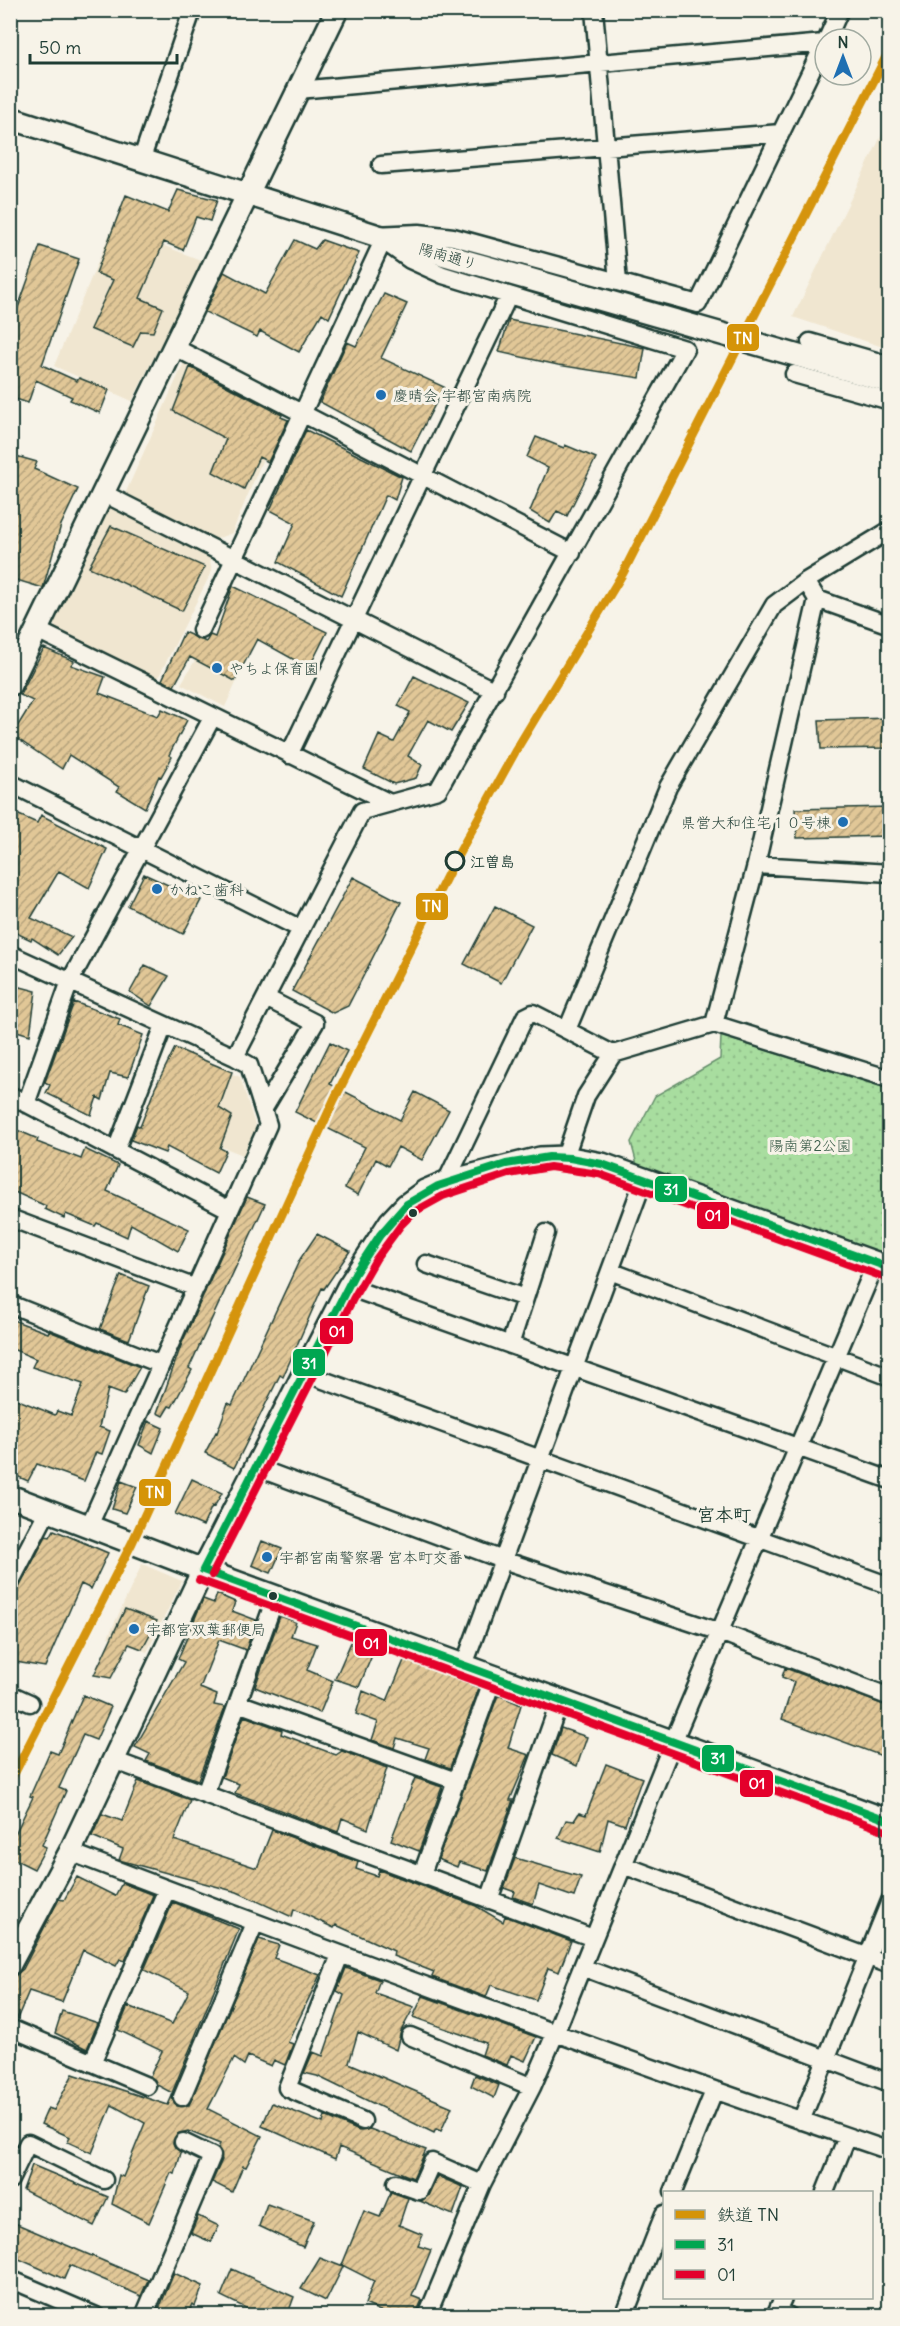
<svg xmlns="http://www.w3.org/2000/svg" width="900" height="2326" font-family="Delius,'Klee One',sans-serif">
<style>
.built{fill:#f0e6d0}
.park{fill:url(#park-dots);stroke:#648d6a;stroke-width:1.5}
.building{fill:url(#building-hatch);stroke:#1f3d34;stroke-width:1.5}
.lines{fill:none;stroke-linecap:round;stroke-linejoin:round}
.minor-casing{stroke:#1f3d34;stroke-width:21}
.tertiary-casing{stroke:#1f3d34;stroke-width:26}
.minor{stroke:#f7f3e8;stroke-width:16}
.tertiary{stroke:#f7f3e8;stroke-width:21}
.bus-1-casing{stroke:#f7f3e8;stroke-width:12}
.bus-2-casing{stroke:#f7f3e8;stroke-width:12}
.bus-1{stroke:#00a651;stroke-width:8}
.bus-2{stroke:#e4002b;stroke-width:8}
.rail-1-casing{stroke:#f7f3e8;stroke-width:14}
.rail-1{stroke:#d59408;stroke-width:9}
.poi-dot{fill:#1f6fb2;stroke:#f7f3e8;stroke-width:2}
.stop-dot{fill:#f7f3e8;stroke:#1f3d34;stroke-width:3}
.bus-dot{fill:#1f3d34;stroke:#f7f3e8;stroke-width:2}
.labels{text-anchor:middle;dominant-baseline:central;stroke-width:6;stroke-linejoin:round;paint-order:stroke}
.street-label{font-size:15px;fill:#1f3d34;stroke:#f7f3e8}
.poi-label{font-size:15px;fill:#1f3d34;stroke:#f7f3e8;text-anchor:start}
.stop-label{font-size:15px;font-weight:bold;fill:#1f3d34;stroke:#f7f3e8;text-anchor:start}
.park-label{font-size:15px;fill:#3a5d49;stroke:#f7f3e8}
.quarter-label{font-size:18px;font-weight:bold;fill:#1f3d34;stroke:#f7f3e8}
.line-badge{stroke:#f7f3e8;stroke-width:2}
.badge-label{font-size:16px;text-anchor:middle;font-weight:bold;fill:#fff}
</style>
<defs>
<pattern id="park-dots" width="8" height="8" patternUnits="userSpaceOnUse" patternTransform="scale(1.5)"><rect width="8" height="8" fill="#a8dd9f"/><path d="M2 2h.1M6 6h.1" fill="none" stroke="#90bf8a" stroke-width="1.8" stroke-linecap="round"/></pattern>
<pattern id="building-hatch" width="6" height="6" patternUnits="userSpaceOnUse" patternTransform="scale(1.5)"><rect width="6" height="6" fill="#e1c797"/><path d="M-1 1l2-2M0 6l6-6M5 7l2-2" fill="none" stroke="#b6a37c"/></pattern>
</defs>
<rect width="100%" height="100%" fill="#f7f3e8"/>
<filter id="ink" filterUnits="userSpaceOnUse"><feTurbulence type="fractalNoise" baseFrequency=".0167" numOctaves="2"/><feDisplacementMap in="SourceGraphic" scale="12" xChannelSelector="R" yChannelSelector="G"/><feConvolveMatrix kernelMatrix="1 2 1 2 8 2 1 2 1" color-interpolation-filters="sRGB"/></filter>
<g filter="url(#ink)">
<path class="built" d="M 889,120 L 890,349 L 889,349 L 793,317 Z
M 113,226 L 203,261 L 132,401 L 54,366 Z
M 186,358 L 284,408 L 232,533 L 216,539 L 125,494 Z
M 107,504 L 209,555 L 212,571 L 157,680 L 55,630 L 53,616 Z
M 210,635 L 250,652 L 225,707 L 181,684 Z
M 202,1061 L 240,1077 L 256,1128 L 243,1155 L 220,1146 Z
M 142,1564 L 182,1581 L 147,1652 L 108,1637 Z"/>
<path class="park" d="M 721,1036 L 889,1089 L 889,1256 L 637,1165 L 631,1142 L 655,1096 L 720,1059 Z"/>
<path class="building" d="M 178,190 L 217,200 L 210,221 L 196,217 L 183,250 L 164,242 L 140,298 L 163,308 L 153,332 L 141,331 L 133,347 L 90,329 L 113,280 L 96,273 L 126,195 L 168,212 Z
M 295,240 L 315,249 L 322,240 L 359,253 L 329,318 L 322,313 L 299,352 L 260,331 L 257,337 L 205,312 L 224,272 L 265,294 Z
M 40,246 L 79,259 L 42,365 L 77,381 L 79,378 L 109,390 L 100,413 L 70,400 L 72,397 L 36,380 L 28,403 L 10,397 L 10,330 Z
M 384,294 L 407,304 L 381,358 L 444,387 L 411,451 L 320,402 L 347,342 L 356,346 Z
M 509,320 L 645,348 L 640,378 L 558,365 L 499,352 Z
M 190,367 L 282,415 L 281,417 L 288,420 L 268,462 L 259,457 L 244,489 L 213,472 L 226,439 L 173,411 Z
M 306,430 L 402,477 L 395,500 L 386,495 L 341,596 L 278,562 L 295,523 L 270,510 Z
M 536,437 L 564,448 L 565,445 L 596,458 L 567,516 L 557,511 L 550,523 L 530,511 L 548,468 L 527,457 Z
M 16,456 L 37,462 L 34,469 L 78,489 L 61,525 L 43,588 L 10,578 L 10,466 Z
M 111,526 L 205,567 L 182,611 L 89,567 Z
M 233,586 L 327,632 L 309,668 L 257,639 L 235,681 L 190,657 L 174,686 L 162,680 L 184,632 L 206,642 L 210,635 L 215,637 Z
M 44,648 L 74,661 L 71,665 L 105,677 L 99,693 L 158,716 L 162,709 L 187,720 L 169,755 L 172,757 L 161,777 L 159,776 L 145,808 L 117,791 L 119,787 L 69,755 L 62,769 L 12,735 L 33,701 L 20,695 Z
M 414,676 L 469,703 L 451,732 L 428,720 L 408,756 L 422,765 L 416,778 L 394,784 L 364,769 L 379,735 L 394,742 L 410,712 L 398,706 Z
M 890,718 L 890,748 L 821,749 L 819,720 Z
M 890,807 L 890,836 L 797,838 L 795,809 Z
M 10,811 L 37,823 L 41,815 L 107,849 L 89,888 L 59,871 L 31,918 L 72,937 L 58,955 L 32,938 L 31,940 L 10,930 Z
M 144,874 L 201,900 L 183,934 L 128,906 Z
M 353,877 L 401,902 L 348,1006 L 333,1013 L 292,991 Z
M 495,906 L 532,925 L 501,983 L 464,964 Z
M 145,965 L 169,976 L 151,1006 L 130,992 Z
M 13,985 L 36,991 L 30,1035 L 10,1029 Z
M 74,1002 L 120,1019 L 118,1025 L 143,1035 L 128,1077 L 110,1073 L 102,1100 L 97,1097 L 91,1115 L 46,1093 L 50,1085 L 45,1082 Z
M 330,1042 L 347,1051 L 330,1084 L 400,1120 L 415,1092 L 449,1110 L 422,1160 L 398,1147 L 388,1166 L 376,1159 L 358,1195 L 345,1188 L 365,1147 L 295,1112 Z
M 175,1048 L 232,1072 L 219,1108 L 232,1116 L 220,1148 L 226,1151 L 216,1173 L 167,1147 L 165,1153 L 131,1140 L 137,1125 L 140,1127 L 155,1088 Z
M 10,1127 L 38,1139 L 37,1142 L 81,1159 L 85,1149 L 118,1165 L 107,1191 L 189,1229 L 178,1251 L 131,1224 L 127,1237 L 97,1223 L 95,1226 L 66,1214 L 64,1218 L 45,1209 L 46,1206 L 10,1190 Z
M 247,1197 L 265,1204 L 189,1368 L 192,1370 L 172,1407 L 169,1406 L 163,1416 L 157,1413 L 182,1343 Z
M 317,1234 L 350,1251 L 324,1289 L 322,1288 L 283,1377 L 280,1375 L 234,1468 L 205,1453 L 216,1432 L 217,1433 L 228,1403 L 232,1405 L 300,1259 Z
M 121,1275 L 149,1286 L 129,1340 L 100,1329 Z
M 10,1319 L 48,1333 L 49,1331 L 140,1367 L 124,1395 L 108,1389 L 99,1427 L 110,1431 L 102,1454 L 96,1452 L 84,1481 L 37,1464 L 28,1481 L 10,1473 L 10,1411 L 16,1399 L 55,1415 L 57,1411 L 71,1416 L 83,1384 L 32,1367 L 36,1359 L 10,1348 Z
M 148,1421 L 163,1428 L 153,1453 L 139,1445 Z
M 192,1479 L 222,1493 L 214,1507 L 212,1506 L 203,1526 L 175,1514 Z
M 121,1481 L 137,1487 L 125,1513 L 112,1509 Z
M 54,1530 L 108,1553 L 91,1589 L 81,1584 L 45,1667 L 10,1661 L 10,1593 L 19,1588 L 46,1536 L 50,1537 Z
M 262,1541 L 282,1549 L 271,1573 L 252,1565 Z
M 217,1594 L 235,1602 L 232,1611 L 256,1620 L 246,1650 L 219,1640 L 200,1688 L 217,1695 L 214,1705 L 225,1707 L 198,1780 L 146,1761 L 150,1754 L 135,1747 L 184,1662 L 178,1659 L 203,1599 L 214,1603 Z
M 125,1609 L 157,1621 L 142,1649 L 129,1644 L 111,1678 L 94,1675 Z
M 280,1616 L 296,1622 L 291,1636 L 317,1644 L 307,1670 L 333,1681 L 320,1713 L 255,1687 Z
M 352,1640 L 375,1648 L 359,1687 L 335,1679 Z
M 405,1658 L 479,1688 L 450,1768 L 425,1759 L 429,1748 L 397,1738 L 394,1748 L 372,1740 L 378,1722 L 356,1714 L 363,1691 L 387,1701 Z
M 785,1668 L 890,1707 L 890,1759 L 782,1719 L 794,1682 L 782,1677 Z
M 83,1695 L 111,1707 L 96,1740 L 83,1735 L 59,1788 L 66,1791 L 42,1845 L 46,1847 L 34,1869 L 10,1857 L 10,1832 L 15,1834 L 33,1797 L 30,1796 L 50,1751 L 58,1754 Z
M 498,1695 L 521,1705 L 508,1748 L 529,1755 L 510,1800 L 513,1800 L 488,1871 L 459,1862 L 457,1867 L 438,1859 Z
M 244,1716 L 282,1730 L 281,1734 L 336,1755 L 342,1751 L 387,1768 L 368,1829 L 342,1818 L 338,1832 L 235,1793 L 239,1784 L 222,1777 Z
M 561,1728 L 587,1737 L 577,1766 L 552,1755 Z
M 606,1764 L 642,1778 L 625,1825 L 608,1819 L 600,1852 L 558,1838 L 566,1820 L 574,1821 L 579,1813 L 586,1815 Z
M 415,1778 L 442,1787 L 419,1851 L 391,1840 Z
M 138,1781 L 190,1800 L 174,1840 L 257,1868 L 272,1830 L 358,1862 L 356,1869 L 377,1876 L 379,1870 L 476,1906 L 503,1922 L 505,1916 L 571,1941 L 559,1972 L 548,1968 L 536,2000 L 491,1985 L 486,1997 L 432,1977 L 434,1972 L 393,1956 L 394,1951 L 336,1925 L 334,1928 L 294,1909 L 292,1917 L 237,1892 L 119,1860 L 123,1849 L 92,1836 L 102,1814 L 122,1821 Z
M 515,1858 L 581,1877 L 574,1897 L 539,1885 L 533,1904 L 513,1897 L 515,1892 L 504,1888 Z
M 77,1877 L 115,1896 L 122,1883 L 153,1895 L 125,1961 L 120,1959 L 116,1966 L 83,1950 L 62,2002 L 29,1991 L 17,2019 L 10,2018 L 10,1988 L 16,1975 L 23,1969 L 59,1899 L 64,1900 Z
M 173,1902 L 239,1929 L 172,2093 L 157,2085 L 150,2076 L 162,2051 L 118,2030 L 128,2006 L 172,2024 L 189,1991 L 144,1970 Z
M 259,1939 L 279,1945 L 274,1958 L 320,1975 L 288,2042 L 293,2044 L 285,2065 L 274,2060 L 271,2066 L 248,2056 L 244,2065 L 234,2058 L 208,2109 L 262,2136 L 246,2167 L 243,2166 L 232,2192 L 212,2182 L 222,2160 L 218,2148 L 220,2144 L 188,2131 L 177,2134 L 173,2143 L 181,2153 L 175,2174 L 171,2173 L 149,2223 L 112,2204 L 119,2175 L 123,2177 L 145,2123 L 112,2105 L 92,2153 L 68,2142 L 70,2137 L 41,2124 L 48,2108 L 54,2110 L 73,2074 L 168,2105 L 172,2096 L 177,2106 L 189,2105 Z
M 346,1968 L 380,1980 L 375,1993 L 414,2007 L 401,2031 L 396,2050 L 358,2032 L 349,2063 L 452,2107 L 441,2131 L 436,2129 L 434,2133 L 317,2076 L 304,2073 L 313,2052 L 323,2056 L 344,1995 L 337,1991 Z
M 423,1996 L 536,2037 L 525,2061 L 511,2055 L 507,2065 L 482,2055 L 486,2043 L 413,2017 Z
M 62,2011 L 98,2023 L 87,2049 L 55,2033 Z
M 475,2075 L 499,2085 L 494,2098 L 471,2086 Z
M 272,2103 L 323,2123 L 325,2116 L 359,2131 L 370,2129 L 426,2150 L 413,2178 L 339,2147 L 335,2159 L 262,2126 Z
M 32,2165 L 108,2197 L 94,2226 L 23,2190 Z
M 437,2176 L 463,2187 L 453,2215 L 420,2201 L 428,2196 Z
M 391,2192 L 408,2198 L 399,2225 L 423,2235 L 418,2246 L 431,2250 L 412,2296 L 422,2300 L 415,2316 L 391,2316 L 365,2304 L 374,2281 L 342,2265 L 364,2211 L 380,2217 Z
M 267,2204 L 314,2221 L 303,2247 L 259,2226 Z
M 198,2216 L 219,2226 L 211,2242 L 191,2233 Z
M 10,2221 L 148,2280 L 141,2296 L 70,2265 L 64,2279 L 10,2255 Z
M 320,2258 L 343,2267 L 326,2301 L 301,2289 Z
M 232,2269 L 294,2297 L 287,2316 L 262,2316 L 221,2296 Z
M 174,2273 L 203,2286 L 195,2306 L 193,2304 L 187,2316 L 156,2316 Z"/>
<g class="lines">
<defs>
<path id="minor" d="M 594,10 L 618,282
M 827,39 L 840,10
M 298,90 L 824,43
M 141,161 L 191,14
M 381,165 L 781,133
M 810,342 L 890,365
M 174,347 L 572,553
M 794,374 L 890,401
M 103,493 L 495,691
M 817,599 L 890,625
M 37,630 L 388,802
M 201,630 L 383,241
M 289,755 L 509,295
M 10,783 L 301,929
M 756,865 L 890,873
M 10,954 L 235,1057
M 714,1024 L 756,865 L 817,599 L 806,581 L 890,530
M 567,1030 L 668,787 L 774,605 L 806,581
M 10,1095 L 230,1210
M 26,1104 L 70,981 L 212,718
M 263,1110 L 315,1023 L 266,998
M 116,1150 L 164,1025
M 565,1157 L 586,1096 L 613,1054 L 714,1024 L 890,1079
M 446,1182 L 525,1017 L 533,1013 L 613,1054
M 10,1218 L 196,1288
M 426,1264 L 525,1298
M 610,1271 L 890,1377
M 348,1287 L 890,1480
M 10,1304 L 160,1364
M 510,1345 L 546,1233
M 304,1373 L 890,1586
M 255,1467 L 503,1560 L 720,1632 L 890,1697
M 89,1526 L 268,1125 L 249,1065 L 235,1057 L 362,811 L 438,790 L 685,349 L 443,275 L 410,260 L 375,235 L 419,233 L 453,237 L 698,304 L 825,42
M 10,1583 L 48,1510
M 464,1665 L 644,1179
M 10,1694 L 30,1703
M 238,1703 L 456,1781
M 113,1760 L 593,1938
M 205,1794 L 276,1596
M 70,1852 C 342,1956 614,2057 890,2151
M 623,1865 L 890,1965
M 422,1874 L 494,1676
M 489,1900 L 560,1700
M 340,1955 L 287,2088 L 363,2121
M 582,1967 L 890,2083
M 10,2028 L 147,2086
M 410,2036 L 532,2087
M 92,2063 L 167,1889
M 182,2097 L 255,1923
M 801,2121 L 890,1901
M 10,2180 L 28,2143 L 104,2180
M 396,2183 L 419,2191 L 432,2162 L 482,2184
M 673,2192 L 714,2091
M 825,2192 L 847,2137
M 10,2279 L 96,2316
M 783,2298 L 777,2311 L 789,2316
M 144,2316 L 212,2156 L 183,2142
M 427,2316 L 482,2184 L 532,2087 L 555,2034 L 673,1742 L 876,1263
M 624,2316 L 664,2214"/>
<path id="tertiary" d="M 10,118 L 375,235 L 890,382
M 10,685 L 337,10
M 10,1496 L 203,1570 L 890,1821
M 10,1964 L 70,1852 L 203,1570 L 348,1287 L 390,1222 L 406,1205 L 425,1191 L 446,1182 L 540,1158 L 565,1157 L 602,1164 L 890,1268"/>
</defs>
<use href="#minor" class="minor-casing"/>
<use href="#tertiary" class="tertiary-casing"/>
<use href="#minor" class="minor"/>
<use href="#tertiary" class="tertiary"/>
<defs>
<path id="bus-1" d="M 203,1570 L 355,1273 L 380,1235 L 407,1204 L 438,1186 L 506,1164 L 549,1157 L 570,1158 L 602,1164 L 890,1268
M 203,1570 L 890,1821"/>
<path id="bus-2" d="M 212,1575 L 353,1299 L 376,1259 L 401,1225 L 414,1212 L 443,1196 L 509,1174 L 550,1167 L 599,1174 L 886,1278
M 199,1580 L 886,1831"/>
</defs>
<use href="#bus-1" class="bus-1-casing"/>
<use href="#bus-2" class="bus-2-casing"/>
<use href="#bus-1" class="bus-1"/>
<use href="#bus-2" class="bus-2"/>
<defs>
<path id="rail-1" d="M 10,1782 L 132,1543 L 334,1100 L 453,864 L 516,750 L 623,573 L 890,49"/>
</defs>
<use href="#rail-1" class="rail-1-casing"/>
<use href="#rail-1" class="rail-1"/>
</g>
</g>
<g class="poi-dot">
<circle cx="381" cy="395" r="6"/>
<circle cx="217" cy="668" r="6"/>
<circle cx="843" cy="822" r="6"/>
<circle cx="157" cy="889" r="6"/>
<circle cx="267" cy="1557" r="6"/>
<circle cx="134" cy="1629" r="6"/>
</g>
<circle class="stop-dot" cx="455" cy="861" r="9"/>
<g class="bus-dot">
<circle cx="413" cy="1213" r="5"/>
<circle cx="273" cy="1596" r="5"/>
</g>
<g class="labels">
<g class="street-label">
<text transform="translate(448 256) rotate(16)">陽南通り</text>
</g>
<g class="poi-label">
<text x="393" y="395">慶晴会 宇都宮南病院</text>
<text x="229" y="668">やちよ保育園</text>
<text x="831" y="822" text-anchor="end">県営大和住宅１０号棟</text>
<text x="169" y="889">かねこ歯科</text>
<text x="279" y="1557">宇都宮南警察署 宮本町交番</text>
<text x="146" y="1629">宇都宮双葉郵便局</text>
</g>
<g class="stop-label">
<text x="470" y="861">江曽島</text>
</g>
<g class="park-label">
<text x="810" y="1145">陽南第2公園</text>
</g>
<g class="quarter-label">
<text x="724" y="1514">宮本町</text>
</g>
</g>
<g class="line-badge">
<rect x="726" y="323" width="34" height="29" rx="6" fill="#d59408"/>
<rect x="415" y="892" width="34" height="29" rx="6" fill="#d59408"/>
<rect x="654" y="1175" width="34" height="28" rx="6" fill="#00a651"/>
<rect x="696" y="1201" width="34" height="29" rx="6" fill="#e4002b"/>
<rect x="319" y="1317" width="35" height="28" rx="6" fill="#e4002b"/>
<rect x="292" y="1348" width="34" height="29" rx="6" fill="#00a651"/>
<rect x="138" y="1478" width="34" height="29" rx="6" fill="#d59408"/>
<rect x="354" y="1628" width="34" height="29" rx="6" fill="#e4002b"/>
<rect x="701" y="1744" width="34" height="29" rx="6" fill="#00a651"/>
<rect x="739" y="1769" width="35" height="29" rx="6" fill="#e4002b"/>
</g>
<g class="badge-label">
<text x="743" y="344">TN</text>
<text x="432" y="912">TN</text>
<text x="671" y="1195">31</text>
<text x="713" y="1221">01</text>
<text x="337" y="1337">01</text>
<text x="309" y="1369">31</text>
<text x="155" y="1498">TN</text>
<text x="371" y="1649">01</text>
<text x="718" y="1764">31</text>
<text x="757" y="1789">01</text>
</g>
<rect width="900" height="2326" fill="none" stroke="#f7f3e8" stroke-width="36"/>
<rect x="18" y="18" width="864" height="2290" fill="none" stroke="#1f3d34" stroke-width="2" filter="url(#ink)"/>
<rect x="663" y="2191" width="210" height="108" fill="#f7f3e8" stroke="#a1aaa0" stroke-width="1.5"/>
<rect x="675" y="2210" width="30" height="9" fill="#d59408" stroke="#a1aaa0" stroke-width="1.5"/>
<text x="717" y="2221" font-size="18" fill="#1f3d34">鉄道 TN</text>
<rect x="675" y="2240" width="30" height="9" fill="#00a651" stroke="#a1aaa0" stroke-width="1.5"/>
<text x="717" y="2251" font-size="18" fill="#1f3d34">31</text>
<rect x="675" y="2270" width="30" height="9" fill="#e4002b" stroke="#a1aaa0" stroke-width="1.5"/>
<text x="717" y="2281" font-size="18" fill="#1f3d34">01</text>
<g transform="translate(843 57)"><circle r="28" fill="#f7f3e8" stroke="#a1aaa0" stroke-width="1.5"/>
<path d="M0-4.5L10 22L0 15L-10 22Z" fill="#1f6fb2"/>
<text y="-9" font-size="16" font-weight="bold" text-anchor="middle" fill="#1f3d34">N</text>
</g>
<path d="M30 54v9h147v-9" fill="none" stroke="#1f3d34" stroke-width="3"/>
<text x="39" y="54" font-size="18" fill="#1f3d34" stroke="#f7f3e8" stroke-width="4.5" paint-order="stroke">50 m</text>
</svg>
